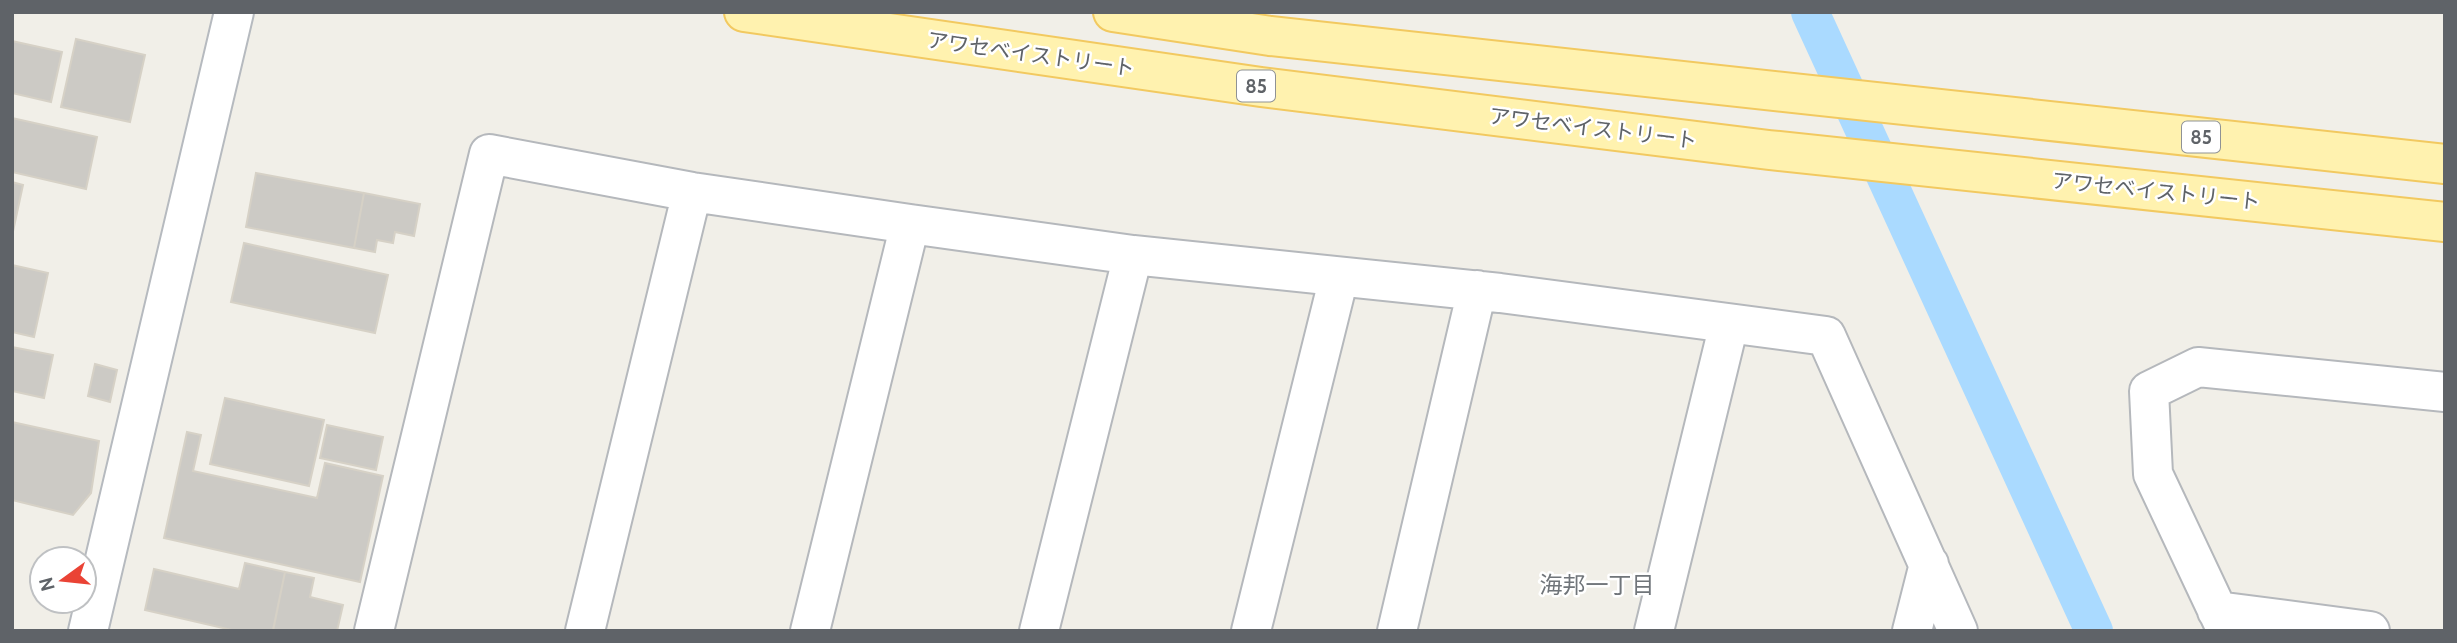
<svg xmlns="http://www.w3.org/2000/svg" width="2457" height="643" font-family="Cabin,'Noto Sans JP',sans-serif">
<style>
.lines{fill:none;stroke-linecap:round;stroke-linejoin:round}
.canal{stroke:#aadaff;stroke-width:38}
.building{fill:#cccac5;stroke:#d6d1c6;stroke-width:2}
.street-casing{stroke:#b5b8bc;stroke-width:42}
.secondary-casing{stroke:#b6babf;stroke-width:42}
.primary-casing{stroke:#f2c960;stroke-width:42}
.street{stroke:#fff;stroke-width:38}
.secondary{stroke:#fff;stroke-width:38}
.primary{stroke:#fff2af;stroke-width:38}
.labels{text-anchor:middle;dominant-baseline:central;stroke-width:5;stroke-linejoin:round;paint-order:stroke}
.shield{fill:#fff;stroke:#8f9295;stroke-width:2}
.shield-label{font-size:19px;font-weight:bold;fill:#5f6368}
.street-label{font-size:21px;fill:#5f6368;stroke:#fff}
.neighbourhood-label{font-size:23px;fill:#70757a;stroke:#fff}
</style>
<rect width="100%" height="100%" fill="#f1efe8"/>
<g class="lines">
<path class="canal" d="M 1810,12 L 2094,631"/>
</g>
<path class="building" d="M 76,39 L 145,55 L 130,122 L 61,107 Z
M 12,41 L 62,52 L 51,102 L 12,93 Z
M 12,118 L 97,137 L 86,189 L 12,172 Z
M 256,173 L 364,193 L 354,248 L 246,227 Z
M 12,182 L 23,185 L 12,236 Z
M 364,193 L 420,204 L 414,236 L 395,232 L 393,243 L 377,240 L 375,252 L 354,248 Z
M 244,243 L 388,275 L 375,333 L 231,302 Z
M 12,265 L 48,273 L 34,337 L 12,332 Z
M 12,347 L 53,355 L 44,398 L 12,391 Z
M 95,364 L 117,370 L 110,402 L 88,396 Z
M 225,398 L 324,420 L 309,486 L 210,464 Z
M 12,422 L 99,441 L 91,493 L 73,515 L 12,500 Z
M 327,425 L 383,437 L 376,470 L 320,458 Z
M 187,432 L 201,435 L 193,471 L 317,498 L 325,463 L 383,476 L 360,582 L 164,538 Z
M 245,563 L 285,572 L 273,631 L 236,631 L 145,610 L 154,569 L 239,589 Z
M 285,572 L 314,578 L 310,597 L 343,605 L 337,631 L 273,630 Z"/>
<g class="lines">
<defs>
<path id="street" d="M 2217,611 L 2370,631
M 374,631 L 489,154 L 692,192 L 910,224 L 1133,255 L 1500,293 L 1826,336 L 1958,631
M 585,631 L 692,192
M 810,631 L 910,224
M 1039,631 L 1133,255
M 1251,631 L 1339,277
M 1397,631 L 1477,290
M 1654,631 L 1729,324
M 1912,631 L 1929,564
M 2227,631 L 2153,474 L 2149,391 L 2198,367 L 2445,392"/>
<path id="secondary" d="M 88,631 L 234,12"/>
<path id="primary" d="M 744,12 L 1261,87 L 1769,150 L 2445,222
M 1113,12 L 1270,36 L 2445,164"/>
</defs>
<use href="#street" class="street-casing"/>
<use href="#secondary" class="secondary-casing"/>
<use href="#primary" class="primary-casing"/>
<use href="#street" class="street"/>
<use href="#secondary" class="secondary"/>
<use href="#primary" class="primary"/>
</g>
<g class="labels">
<g class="shield">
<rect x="1237" y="70.5" width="38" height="31" rx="5"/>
<rect x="2182" y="121.5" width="38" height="31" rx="5"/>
</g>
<g class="shield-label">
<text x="1256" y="86">85</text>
<text x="2201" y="137">85</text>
</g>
<g class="street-label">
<text transform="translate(1031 54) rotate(8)">アワセベイストリート</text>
<text transform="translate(1593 128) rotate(7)">アワセベイストリート</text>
<text transform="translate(2156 191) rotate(6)">アワセベイストリート</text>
</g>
<g class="neighbourhood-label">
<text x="1597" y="585">海邦一丁目</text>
</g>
</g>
<rect width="2457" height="643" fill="none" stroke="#5f6368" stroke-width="28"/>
<g transform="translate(63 580) rotate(255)"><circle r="33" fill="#ffffff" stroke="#bfc1c3" stroke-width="2"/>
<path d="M0-5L12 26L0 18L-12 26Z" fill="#ea4335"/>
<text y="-10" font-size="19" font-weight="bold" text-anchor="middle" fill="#5f6368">N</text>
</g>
</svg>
